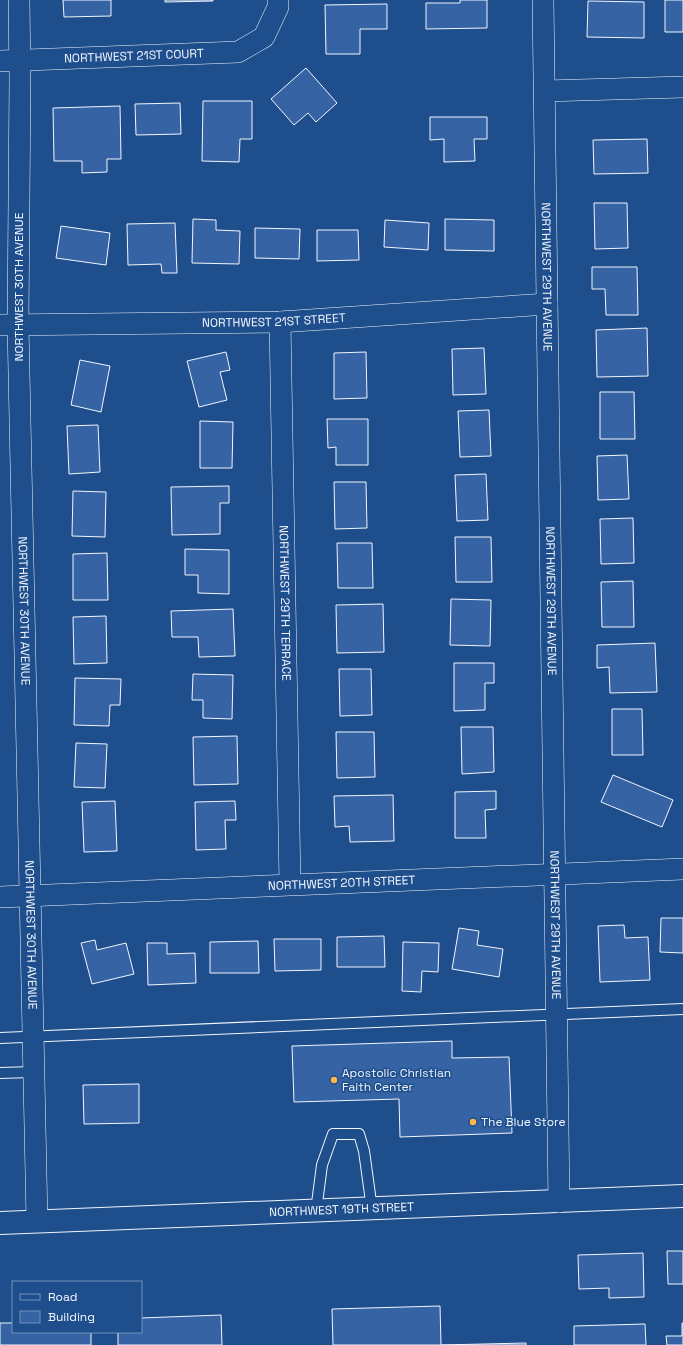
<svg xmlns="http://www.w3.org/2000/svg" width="683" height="1345" font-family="'Space Grotesk',sans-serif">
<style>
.building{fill:#3563a3;stroke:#f2f6ff}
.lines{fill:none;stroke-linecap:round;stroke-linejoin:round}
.service-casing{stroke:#f2f6ff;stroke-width:12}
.minor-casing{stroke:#f2f6ff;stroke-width:22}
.tertiary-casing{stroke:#f2f6ff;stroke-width:24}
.service{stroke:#1f4e8c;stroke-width:10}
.minor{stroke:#1f4e8c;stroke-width:21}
.tertiary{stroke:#1f4e8c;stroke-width:22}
.poi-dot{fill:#ffb74d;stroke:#1f4e8c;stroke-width:1.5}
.labels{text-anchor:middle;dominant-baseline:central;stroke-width:3;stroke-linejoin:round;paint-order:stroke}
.street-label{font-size:12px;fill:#f2f6ff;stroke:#1f4e8c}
.poi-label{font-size:12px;fill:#f2f6ff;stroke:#1f4e8c;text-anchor:start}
</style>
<rect width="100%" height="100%" fill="#1f4e8c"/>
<path class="building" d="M 63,0 L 111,0 L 111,16 L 64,17 Z
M 165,0 L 213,0 L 213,1 L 165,2 Z
M 460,0 L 487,0 L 487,28 L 426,29 L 426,3 L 460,3 Z
M 665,0 L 683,0 L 683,32 L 665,32 Z
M 588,1 L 644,2 L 644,38 L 587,37 Z
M 387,4 L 387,29 L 360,29 L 360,54 L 326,54 L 325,5 Z
M 306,68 L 337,103 L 316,122 L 308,113 L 294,125 L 271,99 Z
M 203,101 L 252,101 L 252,139 L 240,139 L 239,162 L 202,161 Z
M 180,103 L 181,134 L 136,135 L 135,104 Z
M 120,106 L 121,159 L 107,159 L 107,172 L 82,173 L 82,161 L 54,161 L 53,108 Z
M 430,117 L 487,117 L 487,139 L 474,139 L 475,161 L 444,162 L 444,139 L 430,140 Z
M 647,139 L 648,173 L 594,174 L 593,140 Z
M 594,203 L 627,203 L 628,248 L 595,249 Z
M 193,219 L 216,220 L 216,230 L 240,231 L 239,264 L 192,263 Z
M 445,219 L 494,220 L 494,251 L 445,250 Z
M 385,220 L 429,223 L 428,250 L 384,247 Z
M 175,223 L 177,273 L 162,273 L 161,264 L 128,265 L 127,224 Z
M 61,226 L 110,233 L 106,265 L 56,258 Z
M 255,228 L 300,229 L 299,259 L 255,258 Z
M 317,230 L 358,230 L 359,260 L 317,261 Z
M 592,267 L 637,267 L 638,315 L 606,315 L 605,289 L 592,289 Z
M 647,328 L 648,376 L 597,377 L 596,330 Z
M 484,348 L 486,394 L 453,395 L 452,349 Z
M 226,352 L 230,370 L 220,372 L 227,400 L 199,407 L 187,361 Z
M 366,352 L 367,398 L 334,399 L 334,353 Z
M 80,360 L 110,366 L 101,412 L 71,405 Z
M 600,392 L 634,392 L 635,439 L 600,439 Z
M 489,410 L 491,456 L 460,457 L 458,411 Z
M 327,419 L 368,419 L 368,465 L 336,465 L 336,447 L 328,448 Z
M 200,421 L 233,422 L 232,468 L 200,468 Z
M 98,425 L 100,472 L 69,474 L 67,426 Z
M 627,455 L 629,499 L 598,500 L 597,456 Z
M 486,474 L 488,520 L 457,521 L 455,475 Z
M 334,482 L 366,482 L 367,528 L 335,529 Z
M 229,486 L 229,503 L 220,503 L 220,534 L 172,535 L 171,487 Z
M 73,491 L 106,492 L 105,537 L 72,536 Z
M 633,518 L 634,563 L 601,564 L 600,519 Z
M 455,537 L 491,537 L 492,582 L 456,582 Z
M 337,543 L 372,543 L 373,588 L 338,588 Z
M 185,549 L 229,550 L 229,594 L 198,593 L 198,575 L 185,575 Z
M 107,553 L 108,600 L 73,600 L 73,554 Z
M 633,581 L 634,627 L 602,627 L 601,582 Z
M 451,599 L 491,600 L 490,646 L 450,645 Z
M 383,604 L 384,652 L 337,653 L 336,605 Z
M 233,609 L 235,656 L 199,657 L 198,637 L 172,637 L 171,611 Z
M 106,616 L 107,663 L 74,664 L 73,617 Z
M 655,643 L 657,692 L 610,693 L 609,667 L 597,668 L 597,645 Z
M 454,663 L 494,663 L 494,683 L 485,683 L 485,710 L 454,711 Z
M 339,669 L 371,669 L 372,715 L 340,716 Z
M 193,674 L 233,675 L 232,719 L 203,718 L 203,700 L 192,700 Z
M 75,678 L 121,679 L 120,705 L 110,705 L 109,726 L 74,725 Z
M 612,709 L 642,709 L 643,755 L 612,755 Z
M 461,727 L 493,727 L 494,772 L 462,774 Z
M 336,732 L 374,732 L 375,777 L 337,778 Z
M 237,736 L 238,784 L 194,785 L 193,737 Z
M 76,743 L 107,744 L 105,788 L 74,787 Z
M 613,775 L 673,800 L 662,827 L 601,802 Z
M 496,791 L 496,809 L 485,810 L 486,838 L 455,838 L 455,792 Z
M 393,795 L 394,841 L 350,842 L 349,826 L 335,827 L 334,796 Z
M 115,801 L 117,851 L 84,852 L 82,802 Z
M 235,801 L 236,820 L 225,820 L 226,849 L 196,850 L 195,802 Z
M 661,918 L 683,918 L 683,953 L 660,952 Z
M 624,925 L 625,938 L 648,937 L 650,980 L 600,982 L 598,926 Z
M 459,928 L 479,931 L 477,945 L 503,949 L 499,977 L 452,969 Z
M 384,936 L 385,967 L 337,967 L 337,937 Z
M 274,939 L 321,939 L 321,970 L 275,971 Z
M 95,940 L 97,950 L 126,943 L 134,974 L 92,984 L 81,943 Z
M 258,941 L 259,973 L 210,973 L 210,942 Z
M 403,942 L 439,943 L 438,972 L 422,971 L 421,992 L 402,991 Z
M 147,943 L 167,943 L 167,954 L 195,953 L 196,983 L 148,985 Z
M 452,1041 L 452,1058 L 509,1057 L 512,1133 L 400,1137 L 399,1099 L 294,1102 L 292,1046 Z
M 139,1084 L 139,1123 L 84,1124 L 83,1085 Z
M 667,1251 L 683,1251 L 683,1284 L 668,1284 Z
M 643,1253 L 644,1297 L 609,1298 L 609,1288 L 579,1289 L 578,1255 Z
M 440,1306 L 441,1345 L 526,1343 L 526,1345 L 333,1345 L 332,1309 Z
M 221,1315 L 222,1345 L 118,1345 L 118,1332 L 141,1332 L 141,1318 Z
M 0,1323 L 13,1323 L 13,1332 L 91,1332 L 91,1345 L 0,1345 Z
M 682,1323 L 683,1323 L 683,1345 L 667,1345 L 666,1336 L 682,1336 Z
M 645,1324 L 646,1345 L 574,1345 L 574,1326 Z"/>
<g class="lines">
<defs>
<path id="service" d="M 0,1038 L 683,1009
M 0,1073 L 33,1072
M 316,1211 L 322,1165 L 333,1134 L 359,1134 L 364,1151 L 372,1209"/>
<g id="minor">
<path id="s1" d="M 19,0 L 20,79 L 18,325 L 37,1221"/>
<path id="s2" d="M 543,0 L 559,1202"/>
<path id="s3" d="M 0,61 L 238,52 L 264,37 L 278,7 L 278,0"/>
<path d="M 545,91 L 683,87"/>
<path id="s4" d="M 280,322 L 290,884"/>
<path id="s5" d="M 0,325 L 280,322 L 547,304"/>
<path id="s6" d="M 0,897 L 683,869"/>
</g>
<g id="tertiary">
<path id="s7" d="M 0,1223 L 683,1196"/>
</g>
</defs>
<use href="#service" class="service-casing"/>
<use href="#minor" class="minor-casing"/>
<use href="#tertiary" class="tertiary-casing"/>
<use href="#service" class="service"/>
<use href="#minor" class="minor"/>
<use href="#tertiary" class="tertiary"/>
</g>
<g class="poi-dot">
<circle cx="334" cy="1080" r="4"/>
<circle cx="473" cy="1122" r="4"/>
</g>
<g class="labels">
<g class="street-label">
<text stroke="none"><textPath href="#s3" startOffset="134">NORTHWEST 21ST COURT</textPath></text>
<text stroke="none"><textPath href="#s2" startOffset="277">NORTHWEST 29TH AVENUE</textPath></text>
<text transform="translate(19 287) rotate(-90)">NORTHWEST 30TH AVENUE</text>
<text stroke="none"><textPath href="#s5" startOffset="274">NORTHWEST 21ST STREET</textPath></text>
<text stroke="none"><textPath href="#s2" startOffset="601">NORTHWEST 29TH AVENUE</textPath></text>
<text stroke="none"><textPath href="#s4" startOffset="281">NORTHWEST 29TH TERRACE</textPath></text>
<text stroke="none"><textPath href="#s1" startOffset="611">NORTHWEST 30TH AVENUE</textPath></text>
<text stroke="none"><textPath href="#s6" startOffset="342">NORTHWEST 20TH STREET</textPath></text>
<text stroke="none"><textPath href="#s2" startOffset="925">NORTHWEST 29TH AVENUE</textPath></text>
<text stroke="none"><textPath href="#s1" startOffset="935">NORTHWEST 30TH AVENUE</textPath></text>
<text stroke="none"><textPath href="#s7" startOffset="342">NORTHWEST 19TH STREET</textPath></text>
</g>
<g class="poi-label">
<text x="342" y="1073">Apostolic Christian<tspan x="342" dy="14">Faith Center</tspan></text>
<text x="481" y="1122">The Blue Store</text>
</g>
</g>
<rect x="12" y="1281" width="130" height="52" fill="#1f4e8c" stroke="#7391ba"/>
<rect x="20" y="1294" width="20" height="6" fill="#1f4e8c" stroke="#7391ba"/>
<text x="48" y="1301" font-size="12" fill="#f2f6ff">Road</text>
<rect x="20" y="1311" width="20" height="12" fill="#3563a3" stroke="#7391ba"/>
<text x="48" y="1321" font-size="12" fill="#f2f6ff">Building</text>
</svg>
